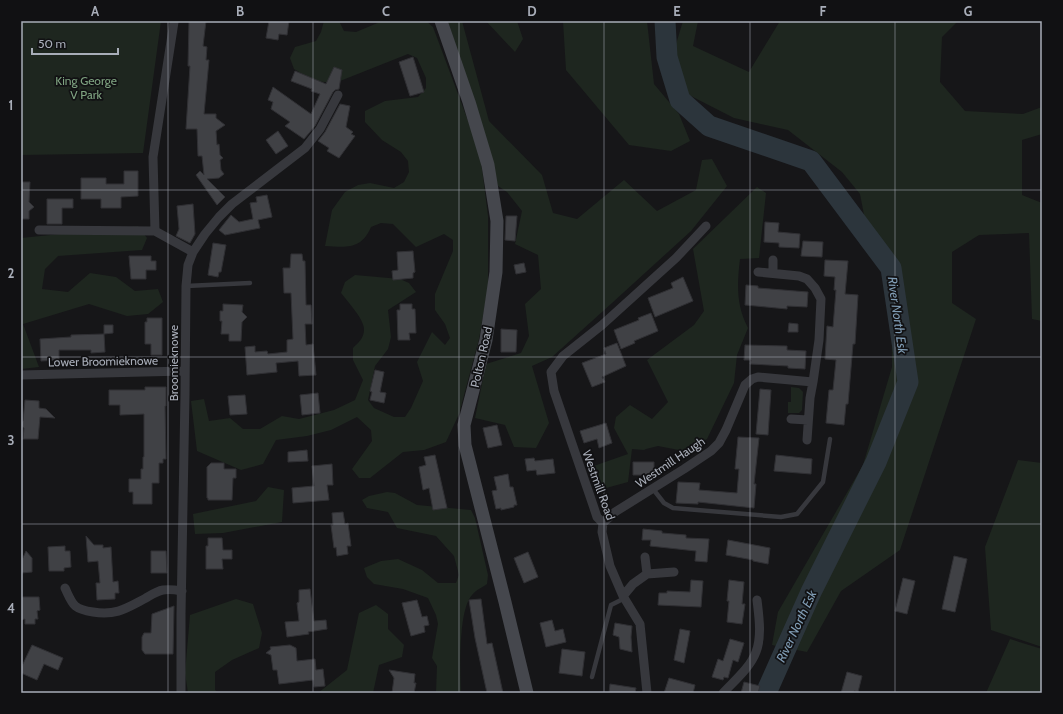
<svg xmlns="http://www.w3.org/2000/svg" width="1063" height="714" font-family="Cabin,sans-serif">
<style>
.green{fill:#1e261f}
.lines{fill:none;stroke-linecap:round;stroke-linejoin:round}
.river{stroke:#2c353c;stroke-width:21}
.building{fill:#404145;stroke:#303034}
.lane{stroke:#37383d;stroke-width:4.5}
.street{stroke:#37383d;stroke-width:9}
.secondary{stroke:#45474d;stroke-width:13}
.grid{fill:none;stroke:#a8adb8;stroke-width:1;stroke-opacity:0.55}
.labels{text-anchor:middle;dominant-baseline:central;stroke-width:3.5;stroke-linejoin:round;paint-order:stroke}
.park-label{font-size:12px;fill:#7fa381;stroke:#111113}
.street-label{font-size:12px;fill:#a8adb8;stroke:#111113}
.water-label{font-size:13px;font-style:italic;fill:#7f9bb3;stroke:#111113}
.neatline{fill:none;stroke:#a8adb8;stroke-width:1.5}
.grid-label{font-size:13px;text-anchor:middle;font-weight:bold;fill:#a8adb8}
</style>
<rect width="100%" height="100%" fill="#161618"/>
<path class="green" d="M 21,21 L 161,21 L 143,153 L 21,155 Z
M 324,21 L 339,21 L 344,31 L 356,32 L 380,22 L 391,21 L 426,21 L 433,27 L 480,153 L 488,216 L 488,287 L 479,339 L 459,414 L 446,442 L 424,450 L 403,452 L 370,478 L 359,478 L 352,469 L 372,441 L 371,430 L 357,417 L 331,430 L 307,436 L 276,440 L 263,464 L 241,470 L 197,451 L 191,401 L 204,399 L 209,421 L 230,418 L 243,429 L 260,429 L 282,416 L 299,419 L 334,410 L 355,400 L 363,380 L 353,360 L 353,348 C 358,343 364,338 364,330 C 365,320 347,301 341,293 L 345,282 L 355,275 L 400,279 L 409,283 L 416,292 L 388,310 L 391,337 L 388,349 L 375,366 L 368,400 L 374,408 L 394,417 L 405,417 L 411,408 L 423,381 L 417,362 L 432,332 L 445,345 L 450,338 L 445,324 L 435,310 L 435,294 L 453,251 L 453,240 L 444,234 L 416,247 L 393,224 L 381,223 L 371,227 C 361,250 347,247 325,246 L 332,210 L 345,192 L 358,185 L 370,183 L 394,188 L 404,182 L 409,172 L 408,161 L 401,152 L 382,140 L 365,122 L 365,111 L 385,101 L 418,97 L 426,88 L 426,78 L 417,58 L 408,54 L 335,83 L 314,81 L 294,69 L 290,58 L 295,47 L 316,41 L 321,32 Z
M 448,21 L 462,21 L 489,121 L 542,175 L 553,213 L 577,219 L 624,180 L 657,211 L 696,190 L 702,160 L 712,159 L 727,186 L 691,231 L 612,303 L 552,357 L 532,366 L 549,423 L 536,448 L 514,447 L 505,425 L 475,418 L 486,364 L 521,353 L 529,336 L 525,304 L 541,289 L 538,255 L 515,244 L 522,211 L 507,192 L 498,186 Z
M 486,21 L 517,21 L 523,39 L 515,52 Z
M 563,21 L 647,21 L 654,84 L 679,114 L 690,141 L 671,151 L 629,145 L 566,70 Z
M 683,21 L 698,21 L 693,46 L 749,72 L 780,21 L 958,21 L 942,37 L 940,82 L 965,111 L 1023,114 L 1042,107 L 1042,134 L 1022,140 L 1022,195 L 1042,203 L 1042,321 L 1032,319 L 1029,233 L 979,235 L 952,252 L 952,303 L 976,319 L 900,550 L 841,591 L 807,652 L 772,645 L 778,612 L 863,465 L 892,367 L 891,252 L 865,220 L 860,194 L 842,172 L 788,130 L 734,118 L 689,95 L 673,54 Z
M 757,187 L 766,193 L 759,258 L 740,259 C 737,284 736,305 748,328 L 737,355 L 734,383 L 707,439 L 684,451 L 658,446 L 646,449 L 644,450 L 632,449 L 628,482 L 595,491 L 588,468 L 628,454 L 614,428 L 616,417 L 630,405 L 652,419 L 668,402 L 647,360 L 694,325 L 704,311 L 693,249 Z
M 138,226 L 147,238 L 142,250 L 58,256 L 45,269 L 42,289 L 68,292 L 90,273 L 116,277 L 135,291 L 158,289 L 163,302 L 148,314 L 127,316 L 89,304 L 23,324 L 39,367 L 21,369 L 21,238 Z
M 791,387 L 799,388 L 803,392 L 802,410 L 799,413 L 788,413 L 788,402 L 791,402 Z
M 1018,460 L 1042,463 L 1042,647 L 991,630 L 985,547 Z
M 268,487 L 284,490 L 282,522 L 223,533 L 195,534 L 193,514 L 256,501 Z
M 387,492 L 395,493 L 417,505 L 471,510 L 475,518 L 488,575 L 487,584 C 483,587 476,590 472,595 C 458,610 460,672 461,693 L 436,693 L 437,666 L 432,658 L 438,624 L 436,615 L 428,598 L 403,589 L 374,584 L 367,577 L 364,568 L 381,561 L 398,559 L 422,570 L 438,583 L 456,583 L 459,575 L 454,556 L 436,536 L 397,528 L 388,512 L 367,508 L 362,500 L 369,496 Z
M 236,599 L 253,604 L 262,633 L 259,648 L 232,660 L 215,672 L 215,690 L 218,693 L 188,693 L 185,673 L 190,615 Z
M 376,605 L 388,614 L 388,629 L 404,645 L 402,657 L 379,665 L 373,693 L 318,693 L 347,670 L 359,613 Z
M 1010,639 L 1042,649 L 1042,693 L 986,693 Z"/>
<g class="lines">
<path class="river" d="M 665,21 L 667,57 L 680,100 L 709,126 L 811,161 L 891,268 L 908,382 L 876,462 L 811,592 L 766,693"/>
</g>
<path class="building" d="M 189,21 L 206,21 L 203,46 L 207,47 L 206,60 L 209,60 L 204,114 L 216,114 L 216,118 L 225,125 L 216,131 L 217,145 L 219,144 L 220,155 L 223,158 L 220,160 L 221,170 L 224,174 L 219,178 L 207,179 L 225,197 L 217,205 L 196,175 L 200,171 L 204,175 L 202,156 L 198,156 L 197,129 L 186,129 L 190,66 L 188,66 Z
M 269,21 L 289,21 L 287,35 L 279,34 L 278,40 L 266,38 Z
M 413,57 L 424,92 L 410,96 L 399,62 Z
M 334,67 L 342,70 L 339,89 L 335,90 L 333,92 L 315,126 L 304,139 L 285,126 L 290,122 L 271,109 L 273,102 L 268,100 L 273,87 L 311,114 L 320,94 L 311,91 L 312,89 L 291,81 L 295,71 L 326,84 Z
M 340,104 L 350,106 L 346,127 L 353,132 L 351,134 L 355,136 L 339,158 L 327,151 L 329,148 L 318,141 L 325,132 Z
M 278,131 L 288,146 L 276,154 L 266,140 Z
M 124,171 L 138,171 L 138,196 L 121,197 L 121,208 L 101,208 L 101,199 L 81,199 L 81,178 L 106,178 L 106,184 L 124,184 Z
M 21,182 L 30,182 L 29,202 L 34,207 L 29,211 L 29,219 L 21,219 Z
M 267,195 L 272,217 L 258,220 L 260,228 L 225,235 L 219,230 L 231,215 L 239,222 L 253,219 L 250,203 L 257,202 L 256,197 Z
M 47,199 L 73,199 L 73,208 L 62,208 L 62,224 L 47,224 Z
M 193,204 L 195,234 L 190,243 L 176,236 L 179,229 L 177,206 Z
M 506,216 L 517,216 L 515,241 L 505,240 Z
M 765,222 L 779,223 L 778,232 L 800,234 L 799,248 L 779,247 L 779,243 L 764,242 Z
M 803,241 L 823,242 L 822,257 L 801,256 Z
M 213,243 L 226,245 L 221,272 L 219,272 L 218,277 L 208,275 Z
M 413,251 L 415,272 L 413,273 L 413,278 L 393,280 L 392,271 L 398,270 L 397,252 Z
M 291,254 L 302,254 L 303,261 L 305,261 L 306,305 L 311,305 L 312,324 L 305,324 L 306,345 L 313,344 L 316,375 L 299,376 L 298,361 L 276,363 L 277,372 L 247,375 L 245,347 L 255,346 L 255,352 L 267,351 L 268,354 L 287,352 L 287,340 L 293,339 L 291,293 L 284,293 L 283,268 L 290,268 Z
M 129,256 L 151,256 L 151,261 L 156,261 L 156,270 L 146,270 L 146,279 L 131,279 Z
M 825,260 L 848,261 L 845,294 L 858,295 L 855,344 L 853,344 L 848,404 L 846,404 L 844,425 L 826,423 L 829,390 L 833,390 L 836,360 L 825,359 L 827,326 L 833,327 L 836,290 L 834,290 L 835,277 L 824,276 Z
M 524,263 L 526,272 L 516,274 L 514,265 Z
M 683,277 L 693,301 L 655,317 L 648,298 L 673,288 L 671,283 Z
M 746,285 L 758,286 L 758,288 L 808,292 L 807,307 L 787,306 L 787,309 L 745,305 Z
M 223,304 L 243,305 L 242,312 L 247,317 L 242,322 L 241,341 L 229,341 L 229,334 L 221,334 L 222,321 L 220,321 L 220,311 L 223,311 Z
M 400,304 L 412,304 L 412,309 L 415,309 L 416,333 L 409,333 L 410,340 L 398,340 L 397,310 L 400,310 Z
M 651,313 L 658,331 L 634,341 L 635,343 L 621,349 L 614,330 L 639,320 L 638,318 Z
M 147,318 L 162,318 L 162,355 L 151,355 L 151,344 L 145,344 L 145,322 L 147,322 Z
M 789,323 L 798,324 L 798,332 L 788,332 Z
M 104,325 L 113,325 L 113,333 L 104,334 Z
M 501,329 L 517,330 L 516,352 L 501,352 Z
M 104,334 L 105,352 L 91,353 L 91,350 L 59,350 L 59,360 L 41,361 L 40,339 L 71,337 L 71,335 Z
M 617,343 L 626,366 L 602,377 L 605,382 L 592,387 L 582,363 L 606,354 L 604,348 Z
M 745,345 L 787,346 L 787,350 L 806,351 L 805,369 L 788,368 L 788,366 L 750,364 L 751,360 L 744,360 Z
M 375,370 L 384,372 L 380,392 L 386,393 L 384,403 L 370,400 L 372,392 L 370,391 Z
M 145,387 L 166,387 L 166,406 L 165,406 L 166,459 L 163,459 L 163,463 L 159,463 L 159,483 L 152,483 L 152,504 L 133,504 L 133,492 L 129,492 L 129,479 L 141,479 L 141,469 L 143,469 L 143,457 L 144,457 L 144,414 L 120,415 L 120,405 L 109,405 L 109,390 L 145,390 Z
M 760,389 L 771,390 L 768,435 L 756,434 Z
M 318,393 L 320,413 L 302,415 L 300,395 Z
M 245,395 L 247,414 L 230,415 L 228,396 Z
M 25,400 L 39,401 L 39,408 L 46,409 L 55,418 L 40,417 L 38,439 L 23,439 L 24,428 L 21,426 L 21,422 L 23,421 Z
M 606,423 L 612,443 L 599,448 L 597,439 L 584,443 L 580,431 Z
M 497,425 L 502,445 L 488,448 L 483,428 Z
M 738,437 L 759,438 L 754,484 L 756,484 L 754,508 L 698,502 L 698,504 L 676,503 L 678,482 L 700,483 L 699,490 L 737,493 L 739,469 L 735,469 Z
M 307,450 L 308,461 L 288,462 L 288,452 Z
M 435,455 L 447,508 L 433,510 L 429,488 L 423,490 L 419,467 L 426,465 L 424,457 Z
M 776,455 L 812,459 L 811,474 L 774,471 Z
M 534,458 L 535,461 L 553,459 L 555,473 L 537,475 L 536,470 L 527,471 L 525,459 Z
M 633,462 L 654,462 L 654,475 L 633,475 Z
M 211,463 L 224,463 L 224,469 L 236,469 L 236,478 L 233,478 L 232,500 L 208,500 L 208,498 L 207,498 L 207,467 Z
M 332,464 L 333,485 L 327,485 L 329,500 L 293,503 L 292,488 L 314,486 L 312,466 Z
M 508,474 L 510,487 L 513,487 L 517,505 L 514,505 L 514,507 L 501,510 L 501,508 L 496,509 L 492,491 L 497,490 L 494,477 Z
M 343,512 L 345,524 L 348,523 L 351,546 L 347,546 L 348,554 L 337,556 L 336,547 L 334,548 L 331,525 L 333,525 L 332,513 Z
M 643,529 L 662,531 L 662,533 L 686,535 L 686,538 L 709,539 L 707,562 L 695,561 L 696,551 L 650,546 L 651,540 L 642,540 Z
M 86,536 L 94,545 L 103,545 L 103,548 L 111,547 L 113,582 L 118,581 L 119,593 L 115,593 L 115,599 L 97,600 L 96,583 L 100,583 L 98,561 L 88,562 Z
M 208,538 L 222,538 L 223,550 L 232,550 L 232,559 L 222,559 L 223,569 L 206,569 L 206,546 L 208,546 Z
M 728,540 L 770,548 L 768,564 L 753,561 L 753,560 L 726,555 Z
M 65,546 L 65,551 L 70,551 L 71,567 L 64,568 L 64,571 L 49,571 L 48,547 Z
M 26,551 L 32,558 L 32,572 L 21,573 L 21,562 Z
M 151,551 L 166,551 L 167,573 L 151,573 Z
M 528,552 L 538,577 L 524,583 L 514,558 Z
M 954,556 L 967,559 L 955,612 L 942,609 Z
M 903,578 L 915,581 L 907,614 L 895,611 Z
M 691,580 L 703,581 L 701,607 L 658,605 L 659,593 L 667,593 L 667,591 L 690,592 Z
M 729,580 L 744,582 L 742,604 L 745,604 L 742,624 L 727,622 L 729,601 L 727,601 Z
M 310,589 L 314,621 L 326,620 L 327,629 L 308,632 L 309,634 L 287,637 L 285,622 L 299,621 L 297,603 L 299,602 L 299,590 Z
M 21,597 L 39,597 L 40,610 L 37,611 L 38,619 L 35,619 L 35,624 L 25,624 L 25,619 L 21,620 Z
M 481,599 L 487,644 L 492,643 L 503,693 L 487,693 L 475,638 L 469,600 Z
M 417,600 L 422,617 L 427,616 L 429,625 L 424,626 L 425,632 L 411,636 L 402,603 Z
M 174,606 L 173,654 L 145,654 L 142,650 L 142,637 L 144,633 L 151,633 L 152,614 Z
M 552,620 L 555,631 L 563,629 L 566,642 L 546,647 L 540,623 Z
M 615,623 L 632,626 L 631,637 L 632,652 L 620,649 L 619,637 L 613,635 Z
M 680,629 L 690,631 L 684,663 L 674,660 Z
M 730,639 L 744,643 L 738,662 L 733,660 L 728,678 L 724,677 L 723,680 L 712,677 L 718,659 L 723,661 Z
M 32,645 L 63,658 L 58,670 L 44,664 L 37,680 L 21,673 L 21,668 Z
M 290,645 L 296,648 L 297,661 L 315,659 L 316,670 L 323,669 L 325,686 L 314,687 L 313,680 L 279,684 L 277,670 L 273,670 L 271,655 L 266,653 L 271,649 L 270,647 Z
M 562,649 L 585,652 L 582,676 L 559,673 Z
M 389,670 L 415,674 L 414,683 L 416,683 L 414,693 L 392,693 L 394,678 Z
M 847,672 L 862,676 L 858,692 L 854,691 L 854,693 L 841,693 Z
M 669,678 L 695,685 L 693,693 L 664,693 Z
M 744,682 L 760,686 L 758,693 L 741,693 Z
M 610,684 L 636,688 L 635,693 L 609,693 Z"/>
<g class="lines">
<path class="lane" d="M 186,286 L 250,283
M 653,489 L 664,503 L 673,508 L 781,517 L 797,514 L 823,482 L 830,439
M 592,677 L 611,605 L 625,598"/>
<path class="street" d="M 174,22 L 153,157 L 155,231 L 193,252
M 39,230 L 155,231
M 758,272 L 799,276 L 807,279 L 815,288 L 821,299 L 819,340 L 813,382 L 810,398 L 807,440
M 773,273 L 773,260
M 21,375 L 185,371
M 791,419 L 808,420
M 603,523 L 615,512 L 684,469 L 711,451 L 719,443 L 726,430 L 745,385 L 752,379 L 758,377 L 813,382
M 645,557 L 647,574
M 65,588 C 73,605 73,609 93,612 C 116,616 127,608 146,598 C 151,595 157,591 163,590 C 169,589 176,590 182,591
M 623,596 L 633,584 L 647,574 L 674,572
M 181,693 L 181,614 L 185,395 L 186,286 L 188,265 L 193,252 L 205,234 L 219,217 L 232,204 L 305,148 L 320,129 L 338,95
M 647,693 L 640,624 L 623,596 L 610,566 L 602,532 L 603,523 L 597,517 L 593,505 L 554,391 L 551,372 L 563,356 L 602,325 L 676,258 L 706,226
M 723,693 C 734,681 750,668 756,652 C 762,636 759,617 757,600"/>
<path class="secondary" d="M 441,21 L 469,102 L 488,165 L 497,221 L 496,272 L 486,340 L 464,425 L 465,445 L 505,602 L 527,693"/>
</g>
<path class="grid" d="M 168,21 L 168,693M 313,21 L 313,693M 459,21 L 459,693M 604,21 L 604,693M 750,21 L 750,693M 895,21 L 895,693M 21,190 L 1042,190M 21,357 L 1042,357M 21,524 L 1042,524"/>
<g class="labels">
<g class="park-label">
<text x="86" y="80">King George<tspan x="86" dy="14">V Park</tspan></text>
</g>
<g class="street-label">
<text transform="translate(481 357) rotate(-77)">Polton Road</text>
<text transform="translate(103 361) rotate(-1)">Lower Broomieknowe</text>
<text transform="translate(173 363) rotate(-90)">Broomieknowe</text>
<text transform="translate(670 462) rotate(-34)">Westmill Haugh</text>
<text transform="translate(599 485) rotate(70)">Westmill Road</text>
</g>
<g class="water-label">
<text transform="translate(898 315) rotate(82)">River North Esk</text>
<text transform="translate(796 626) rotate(-65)">River North Esk</text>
</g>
</g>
<rect width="1063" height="714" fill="none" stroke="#111113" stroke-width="44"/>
<path d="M32 48v6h86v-6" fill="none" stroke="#a8adb8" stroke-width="2"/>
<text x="38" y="48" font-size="12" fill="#a8adb8" stroke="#111113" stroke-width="3" paint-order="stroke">50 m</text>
<rect x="22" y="22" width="1019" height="670" class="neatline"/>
<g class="grid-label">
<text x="95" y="16">A</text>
<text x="240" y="16">B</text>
<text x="386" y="16">C</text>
<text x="532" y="16">D</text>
<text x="677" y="16">E</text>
<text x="823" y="16">F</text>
<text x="968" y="16">G</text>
<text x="11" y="110">1</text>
<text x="11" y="278">2</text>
<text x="11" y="445">3</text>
<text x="11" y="613">4</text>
</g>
</svg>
